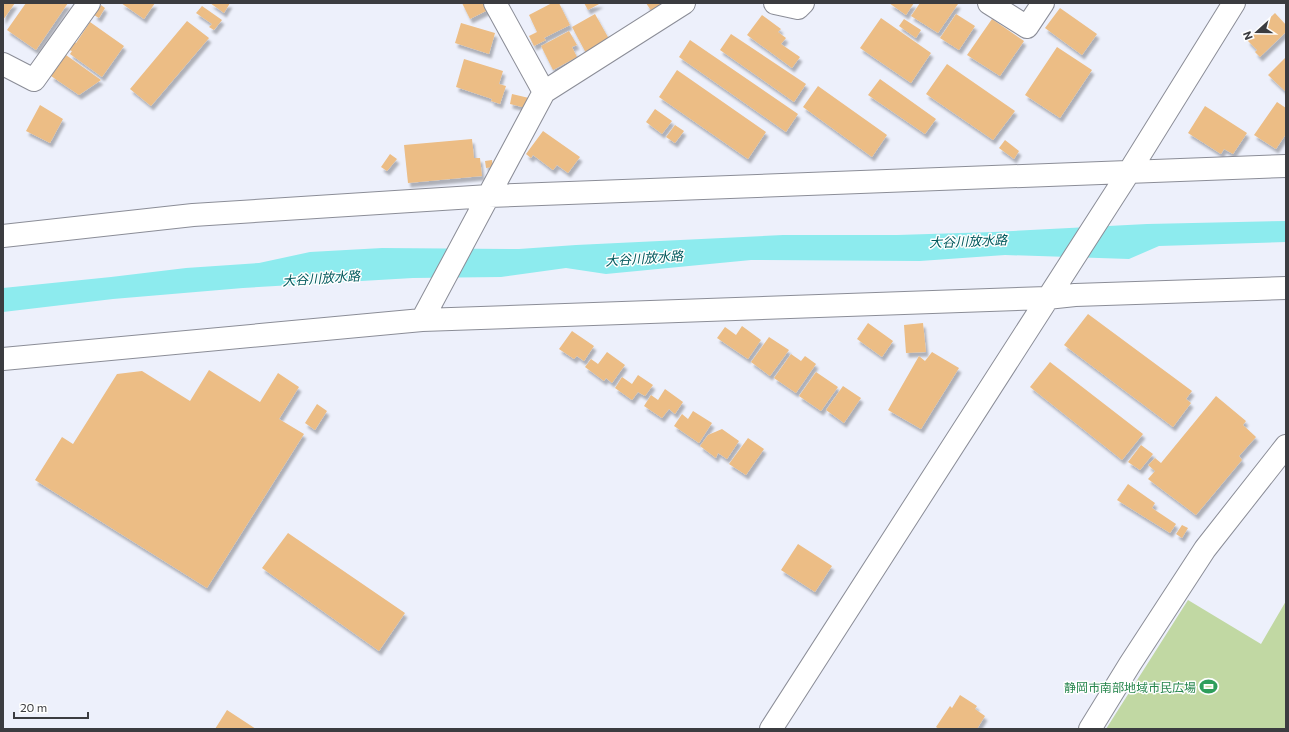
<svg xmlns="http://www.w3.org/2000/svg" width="1289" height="732" font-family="Commissioner,'Noto Sans JP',sans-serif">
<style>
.green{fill:#c1d8a3}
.water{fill:#8debee}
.building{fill:#ecbd85;filter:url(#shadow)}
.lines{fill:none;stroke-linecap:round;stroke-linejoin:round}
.minor-casing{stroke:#8b8d97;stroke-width:24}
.minor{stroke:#fff;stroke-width:22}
.labels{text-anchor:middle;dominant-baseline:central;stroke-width:3;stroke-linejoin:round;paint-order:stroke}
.leisure-label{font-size:12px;fill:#27864d;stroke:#fefefe;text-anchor:end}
.water-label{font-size:13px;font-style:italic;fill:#00595c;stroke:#fefefe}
</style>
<defs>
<filter id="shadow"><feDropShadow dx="2.5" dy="4.5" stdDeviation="1" flood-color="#0004"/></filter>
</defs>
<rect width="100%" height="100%" fill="#edf0fb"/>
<path class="green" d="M 1188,600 L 1261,644 L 1286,601 L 1286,729 L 1106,729 Z"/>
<path class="water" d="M 1286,221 L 1286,242 L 1159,246 L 1129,259 L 1005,255 L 920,261 L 751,260 L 606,274 L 566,268 L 501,277 L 413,278 L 243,288 L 113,299 L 3,312 L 3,288 L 111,277 L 186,268 L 259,263 L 310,252 L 382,248 L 519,249 L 576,245 L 783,235 L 897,235 L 993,232 L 1147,224 Z"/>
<path class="building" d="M 3,3 L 15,3 L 3,20 Z
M 26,3 L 68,3 L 36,50 L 7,30 Z
M 121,3 L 155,3 L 144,19 Z
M 210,3 L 230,3 L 224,13 Z
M 462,3 L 487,3 L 490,9 L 470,19 Z
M 552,3 L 559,3 L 570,25 L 544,38 L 546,40 L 534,46 L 529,36 L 537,32 L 529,15 Z
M 584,3 L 601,3 L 588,10 Z
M 646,3 L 666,3 L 652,12 Z
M 889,3 L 914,3 L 906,15 Z
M 920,3 L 957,3 L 958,4 L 938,33 L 911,16 Z
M 101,5 L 105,8 L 99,18 L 94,15 Z
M 202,6 L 222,20 L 214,30 L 209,27 L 212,24 L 196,13 Z
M 1060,8 L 1097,34 L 1082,55 L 1045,28 Z
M 1275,13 L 1286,25 L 1286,32 L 1260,57 L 1255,52 L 1257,50 L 1247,40 Z
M 595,14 L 609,39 L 586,53 L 572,27 Z
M 956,14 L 975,26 L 959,50 L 940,38 Z
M 762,15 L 781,29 L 778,32 L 786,38 L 781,44 L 800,57 L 792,68 L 747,35 Z
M 881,18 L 931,53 L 911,83 L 860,48 Z
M 904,19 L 921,30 L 916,38 L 899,26 Z
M 992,19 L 1024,41 L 1000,76 L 967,55 Z
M 187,21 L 209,38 L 151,106 L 130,89 Z
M 90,22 L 124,46 L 102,77 L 70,54 L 72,51 L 69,50 L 74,42 L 76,43 Z
M 461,23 L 495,33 L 489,54 L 455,43 Z
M 569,31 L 577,45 L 572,47 L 577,57 L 553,70 L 541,46 Z
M 731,34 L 806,84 L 794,102 L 720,50 Z
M 690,40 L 798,114 L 786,132 L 679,57 Z
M 1057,47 L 1092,70 L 1060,118 L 1025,95 Z
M 66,55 L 101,80 L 79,95 L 51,76 Z
M 1286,57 L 1286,92 L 1268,75 Z
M 464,59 L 503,71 L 499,84 L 506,86 L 500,104 L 491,101 L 492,99 L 456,87 Z
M 947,64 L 1015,111 L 993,140 L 926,94 Z
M 677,70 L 766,132 L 748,159 L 659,97 Z
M 880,79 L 936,119 L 925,134 L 868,95 Z
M 818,86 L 887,135 L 872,157 L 803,107 Z
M 512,94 L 529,98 L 526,108 L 510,104 Z
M 1277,102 L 1286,108 L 1286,134 L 1276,149 L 1254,135 Z
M 40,105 L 63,119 L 50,143 L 26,131 Z
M 1205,106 L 1247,133 L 1233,154 L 1224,149 L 1221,154 L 1188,133 Z
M 655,109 L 672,121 L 662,134 L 646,122 Z
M 675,125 L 684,131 L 675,143 L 666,137 Z
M 543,131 L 580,157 L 568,173 L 557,165 L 553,170 L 533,155 L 531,158 L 526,154 Z
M 472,139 L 474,158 L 480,158 L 482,176 L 408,183 L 404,145 Z
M 1005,140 L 1019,151 L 1014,159 L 999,148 Z
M 390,154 L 397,159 L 387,171 L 381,167 Z
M 492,160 L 493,167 L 486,168 L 485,161 Z
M 1088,314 L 1192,391 L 1186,399 L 1191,403 L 1173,427 L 1064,345 Z
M 868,323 L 893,341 L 882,357 L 857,339 Z
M 923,323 L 926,352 L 906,353 L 904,325 Z
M 742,326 L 761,340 L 748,359 L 717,338 L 725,327 L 736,335 Z
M 572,331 L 594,346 L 584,361 L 577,356 L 574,359 L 559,349 Z
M 769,337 L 789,350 L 770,376 L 751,362 Z
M 607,352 L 625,365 L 612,383 L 606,378 L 604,381 L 585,367 L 591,359 L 598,364 Z
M 932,352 L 959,368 L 921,429 L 888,410 L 919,356 L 925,361 Z
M 791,354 L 801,361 L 805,356 L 816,364 L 796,393 L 774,378 Z
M 1050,362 L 1143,434 L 1122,460 L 1030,387 Z
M 209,370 L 260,402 L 278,373 L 299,387 L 279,419 L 304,434 L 207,588 L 35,480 L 62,437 L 73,444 L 117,374 L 142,371 L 190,401 Z
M 816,372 L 838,387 L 821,411 L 799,396 Z
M 638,375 L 653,385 L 645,396 L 638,392 L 632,400 L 615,388 L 622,377 L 632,384 Z
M 843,386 L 861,398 L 844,423 L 826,410 Z
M 665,389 L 683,402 L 675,414 L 669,409 L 662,418 L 644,406 L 651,395 L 658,400 Z
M 1216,396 L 1246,421 L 1243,425 L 1256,437 L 1239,456 L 1242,460 L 1196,515 L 1148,479 L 1155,471 L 1148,465 L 1155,458 L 1161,463 Z
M 317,404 L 327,411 L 315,430 L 305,423 Z
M 693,411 L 712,423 L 699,443 L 674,426 L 682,414 L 688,419 Z
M 722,429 L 739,441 L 727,459 L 718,453 L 716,458 L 700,446 L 708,435 Z
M 748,438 L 764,449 L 746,475 L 729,464 Z
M 1141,445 L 1153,454 L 1140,470 L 1128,462 Z
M 1128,484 L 1155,503 L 1152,508 L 1176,524 L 1170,533 L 1117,500 Z
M 1182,525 L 1188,528 L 1182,538 L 1176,534 Z
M 288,533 L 405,613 L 379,651 L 262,568 Z
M 798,544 L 832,566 L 815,592 L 781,570 Z
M 960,695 L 977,706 L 975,709 L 985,716 L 977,729 L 939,729 L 936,727 L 950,706 L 952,708 Z
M 227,710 L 256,729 L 215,729 Z"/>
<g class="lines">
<defs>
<path id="minor" d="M 495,3 L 544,92
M 775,3 L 798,8 L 803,3
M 989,3 L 1027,27 L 1043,3
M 3,64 L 34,80 L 89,3
M 3,236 L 193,215 L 489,196 L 1286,166
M 422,320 L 544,92 L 684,3
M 3,359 L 422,320 L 1047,298 L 1075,295 L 1286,288
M 771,729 L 1129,172 L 1234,3
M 1090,729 L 1130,664 L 1205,549 L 1286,446"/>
</defs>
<use href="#minor" class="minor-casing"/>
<use href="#minor" class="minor"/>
</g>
<defs>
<symbol id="stadium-bare" viewBox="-9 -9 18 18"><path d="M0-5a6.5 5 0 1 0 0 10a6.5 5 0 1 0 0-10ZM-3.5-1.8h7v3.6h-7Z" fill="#2e9e5b" stroke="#fefefe" stroke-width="2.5" paint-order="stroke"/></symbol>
</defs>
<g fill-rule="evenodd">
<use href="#stadium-bare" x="1196" y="674" width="25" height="25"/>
</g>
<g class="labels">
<g class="leisure-label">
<text x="1196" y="687">静岡市南部地域市民広場</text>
</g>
<g class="water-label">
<text transform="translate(968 241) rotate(-2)">大谷川放水路</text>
<text transform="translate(644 258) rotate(-4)">大谷川放水路</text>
<text transform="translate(321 278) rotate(-4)">大谷川放水路</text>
</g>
</g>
<rect width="1289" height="732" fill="none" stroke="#3b3c40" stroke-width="8"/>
<g transform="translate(1257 32) rotate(249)" stroke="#fefefe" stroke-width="3" paint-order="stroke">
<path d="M0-3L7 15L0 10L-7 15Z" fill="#3b3c40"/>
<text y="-6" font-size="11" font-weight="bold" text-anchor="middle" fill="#3b3c40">N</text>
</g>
<path d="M14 712v6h74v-6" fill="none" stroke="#3b3c40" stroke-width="2"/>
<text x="20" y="712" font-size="12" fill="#3b3c40" stroke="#fefefe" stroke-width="3" paint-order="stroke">20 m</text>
</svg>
